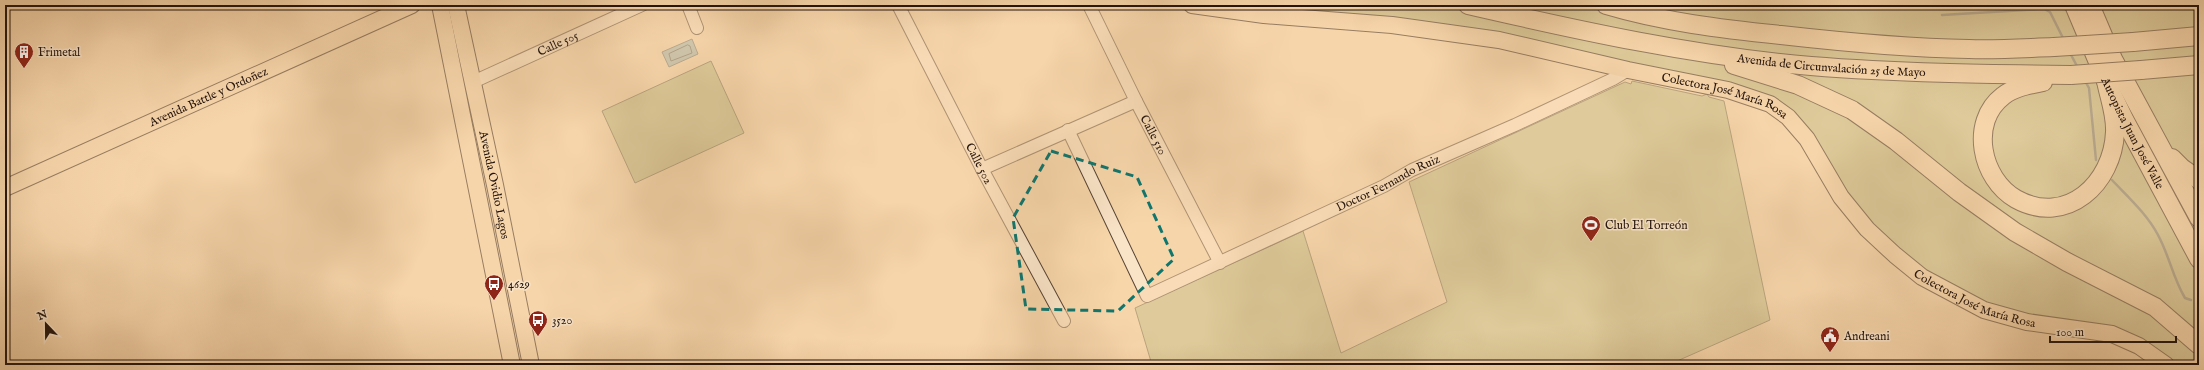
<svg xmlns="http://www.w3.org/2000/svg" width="2204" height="370" font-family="'IM FELL English',serif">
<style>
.green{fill:#bebd87;stroke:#70684a}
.water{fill:#a0b7b2;stroke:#6e7570}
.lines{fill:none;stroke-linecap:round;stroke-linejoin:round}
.shore{stroke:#61655f;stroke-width:1}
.stream{stroke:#6e7570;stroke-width:2.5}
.minor-casing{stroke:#574434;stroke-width:14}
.major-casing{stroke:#22130c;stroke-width:18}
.highway-casing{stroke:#22130c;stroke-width:20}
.minor{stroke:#fae4c8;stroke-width:12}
.major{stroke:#f7d6aa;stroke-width:16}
.highway{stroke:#f7d6aa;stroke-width:18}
.highway-bridge-casing{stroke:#22130c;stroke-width:20;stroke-linecap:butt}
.highway-bridge{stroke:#f7d6aa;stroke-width:18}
.marked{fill:none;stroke:#0f766e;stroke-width:3;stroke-dasharray:8 5;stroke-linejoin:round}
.labels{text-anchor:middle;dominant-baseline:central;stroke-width:3;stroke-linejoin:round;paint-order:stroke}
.street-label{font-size:12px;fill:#22130c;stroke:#fae4c8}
.poi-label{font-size:12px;fill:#22130c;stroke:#fae4c8;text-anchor:start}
</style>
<rect width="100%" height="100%" fill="#f7d6aa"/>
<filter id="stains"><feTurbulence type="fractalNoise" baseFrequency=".005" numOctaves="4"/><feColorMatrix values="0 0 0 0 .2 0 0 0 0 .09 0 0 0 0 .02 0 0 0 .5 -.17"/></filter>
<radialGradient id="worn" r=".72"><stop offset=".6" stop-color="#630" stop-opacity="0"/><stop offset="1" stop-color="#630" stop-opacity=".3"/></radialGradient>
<path class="green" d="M 1192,5 L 2199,5 L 2199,365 L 2166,365 L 2139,346 L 1984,310 L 1895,255 L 1820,161 L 1770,104 L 1499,40 Z
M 711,61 L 744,133 L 635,183 L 602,111 Z
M 1632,81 L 1702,96 L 1707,94 L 1709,97 L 1724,101 L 1770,320 L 1668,365 L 1152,365 L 1135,308 L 1303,231 L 1341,353 L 1447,302 L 1409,182 L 1625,82 L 1631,84 Z"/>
<path class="water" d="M 692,39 L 698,54 L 669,67 L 662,52 Z"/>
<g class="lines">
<path class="shore" d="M 688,45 L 690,46 L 692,53 L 671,61 L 669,54 Z"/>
<path class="stream" d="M 1942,15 L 2044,9 L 2050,12 L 2064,40
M 2070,53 L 2078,68
M 2085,81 L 2089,88 L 2096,160
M 2112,180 C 2128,197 2147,214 2158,235 C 2169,255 2173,278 2185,298 L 2191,300"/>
<defs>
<g id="minor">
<path d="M 688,5 L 697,28"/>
<path id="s1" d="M 898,5 L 982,169 L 1064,321"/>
<path id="s2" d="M 1089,5 L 1136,101 L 1220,263"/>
<path id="s3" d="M 473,82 L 642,5"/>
<path id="s4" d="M 1068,130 L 1147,296 L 1384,186 L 1412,170 L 1515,125 L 1613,79 L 1628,70"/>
<path d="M 982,169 L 1136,101"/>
</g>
<g id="major">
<path d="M 440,5 L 512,365"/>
<path id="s5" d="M 456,5 L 495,185 L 531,365"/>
<path id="s6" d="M 1192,5 L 1264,15 L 1392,25 L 1499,40 L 1628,70 L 1728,90 L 1770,104 L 1788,117 L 1807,139 L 1841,197 L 1867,229 L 1895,255 L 1922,277 L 1984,310 L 2027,322 L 2112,334 L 2139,346 L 2166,365"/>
<path id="s7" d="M 5,188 L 412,5"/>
</g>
<g id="highway">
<path id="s8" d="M 1468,5 C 1581,31 1695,56 1811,66 C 1897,73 1984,74 2071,75"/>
<path d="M 1606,5 C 1663,22 1722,29 1781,35 C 1843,42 1906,48 1969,49 C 1997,50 2025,48 2054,47"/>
<path id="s9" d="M 2074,5 L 2106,81 L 2124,119 L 2199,259"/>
<path d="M 2090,5 L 2113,59 L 2199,218"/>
<path d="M 2133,42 L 2199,36"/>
<path d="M 1734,65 L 1798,85 L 1852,110 L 1896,141 L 1959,192 L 2015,232 L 2067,262 L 2155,307 L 2199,345"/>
<path d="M 2141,70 L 2199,65"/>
<path d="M 2043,82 C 2029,85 2014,87 2003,96 C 1969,122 1981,179 2016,199 C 2067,227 2113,183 2115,132 C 2116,115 2109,97 2106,81"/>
<path d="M 2172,158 L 2182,168 L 2199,180"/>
</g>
</defs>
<use href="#minor" class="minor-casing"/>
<use href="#major" class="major-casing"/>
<use href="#highway" class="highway-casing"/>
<use href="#minor" class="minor"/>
<use href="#major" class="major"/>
<use href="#highway" class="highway"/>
<defs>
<path id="highway-bridge" d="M 2054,47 L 2133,42
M 2071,75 L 2141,70"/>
</defs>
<use href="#highway-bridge" class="highway-bridge-casing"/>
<use href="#highway-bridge" class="highway-bridge"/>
</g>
<path d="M0 0H2204V370H0ZM 1051,151 L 1137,177 L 1174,259 L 1118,311 L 1026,309 L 1013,218 Z" fill="#f7d6aa" fill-opacity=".55" fill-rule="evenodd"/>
<path class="marked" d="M 1051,151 L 1137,177 L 1174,259 L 1118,311 L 1026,309 L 1013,218 Z"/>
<defs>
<symbol id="building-pin" viewBox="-11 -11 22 30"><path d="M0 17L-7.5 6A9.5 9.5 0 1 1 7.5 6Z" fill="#8f2418" stroke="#fae4c8"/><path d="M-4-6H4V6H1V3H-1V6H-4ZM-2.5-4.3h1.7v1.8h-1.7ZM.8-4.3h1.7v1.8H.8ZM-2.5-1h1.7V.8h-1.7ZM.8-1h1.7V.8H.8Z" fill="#fff"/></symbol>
<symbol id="stadium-pin" viewBox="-11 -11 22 30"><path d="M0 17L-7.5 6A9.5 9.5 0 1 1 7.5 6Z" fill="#8f2418" stroke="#fae4c8"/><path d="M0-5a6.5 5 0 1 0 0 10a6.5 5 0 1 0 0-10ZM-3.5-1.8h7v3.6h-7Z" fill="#fff"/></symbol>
<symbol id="bus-pin" viewBox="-11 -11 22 30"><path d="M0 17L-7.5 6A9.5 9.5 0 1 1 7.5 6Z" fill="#8f2418" stroke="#fae4c8"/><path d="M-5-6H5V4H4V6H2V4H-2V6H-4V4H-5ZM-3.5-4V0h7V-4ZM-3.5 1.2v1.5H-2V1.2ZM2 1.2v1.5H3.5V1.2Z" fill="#fff"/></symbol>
<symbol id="civic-pin" viewBox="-11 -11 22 30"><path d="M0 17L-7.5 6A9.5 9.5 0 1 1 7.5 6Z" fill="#8f2418" stroke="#fae4c8"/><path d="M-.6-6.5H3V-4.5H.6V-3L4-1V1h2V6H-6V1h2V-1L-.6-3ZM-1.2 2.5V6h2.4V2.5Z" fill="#fff"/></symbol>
</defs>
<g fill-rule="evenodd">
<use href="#building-pin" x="13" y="41" width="22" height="30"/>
<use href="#stadium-pin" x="1580" y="214" width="22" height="30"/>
<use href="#bus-pin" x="483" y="273" width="22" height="30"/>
<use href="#bus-pin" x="527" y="309" width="22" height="30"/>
<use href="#civic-pin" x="1819" y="325" width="22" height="30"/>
</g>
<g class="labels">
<g class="street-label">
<text stroke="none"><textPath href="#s3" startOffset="93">Calle 505</textPath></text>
<text stroke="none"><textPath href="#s8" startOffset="369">Avenida de Circunvalación 25 de Mayo</textPath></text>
<text stroke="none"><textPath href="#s7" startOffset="223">Avenida Battle y Ordoñez</textPath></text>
<text stroke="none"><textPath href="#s6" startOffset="542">Colectora José María Rosa</textPath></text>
<text stroke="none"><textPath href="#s9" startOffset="141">Autopista Juan José Valle</textPath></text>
<text stroke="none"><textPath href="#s2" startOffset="145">Calle 510</textPath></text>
<text stroke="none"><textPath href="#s1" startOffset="178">Calle 502</textPath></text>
<text stroke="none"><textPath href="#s4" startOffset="450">Doctor Fernando Ruiz</textPath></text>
<text stroke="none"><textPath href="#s5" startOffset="184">Avenida Ovidio Lagos</textPath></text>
<text stroke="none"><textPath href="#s6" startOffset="878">Colectora José María Rosa</textPath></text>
</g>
<g class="poi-label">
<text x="38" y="52">Frimetal</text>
<text x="1605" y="225">Club El Torreón</text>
<text x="508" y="284">4629</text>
<text x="552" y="320">3520</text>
<text x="1844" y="336">Andreani</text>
</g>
</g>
<rect width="2204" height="370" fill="none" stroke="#f7d6aa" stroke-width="20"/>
<rect x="6" y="6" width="2192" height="358" fill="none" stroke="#22130c" stroke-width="2"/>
<rect x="10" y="10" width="2184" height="350" fill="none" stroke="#22130c"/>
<g transform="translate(46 324) rotate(338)" stroke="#fae4c8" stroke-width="3" paint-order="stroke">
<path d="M0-3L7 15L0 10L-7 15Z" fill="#22130c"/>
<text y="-6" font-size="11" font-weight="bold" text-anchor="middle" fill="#22130c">N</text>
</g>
<path d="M2050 336v6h126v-6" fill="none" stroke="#22130c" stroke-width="2"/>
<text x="2056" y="336" font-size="12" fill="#22130c" stroke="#fae4c8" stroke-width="3" paint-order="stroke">100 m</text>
<rect width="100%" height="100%" filter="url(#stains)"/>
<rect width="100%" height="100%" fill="url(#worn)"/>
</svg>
